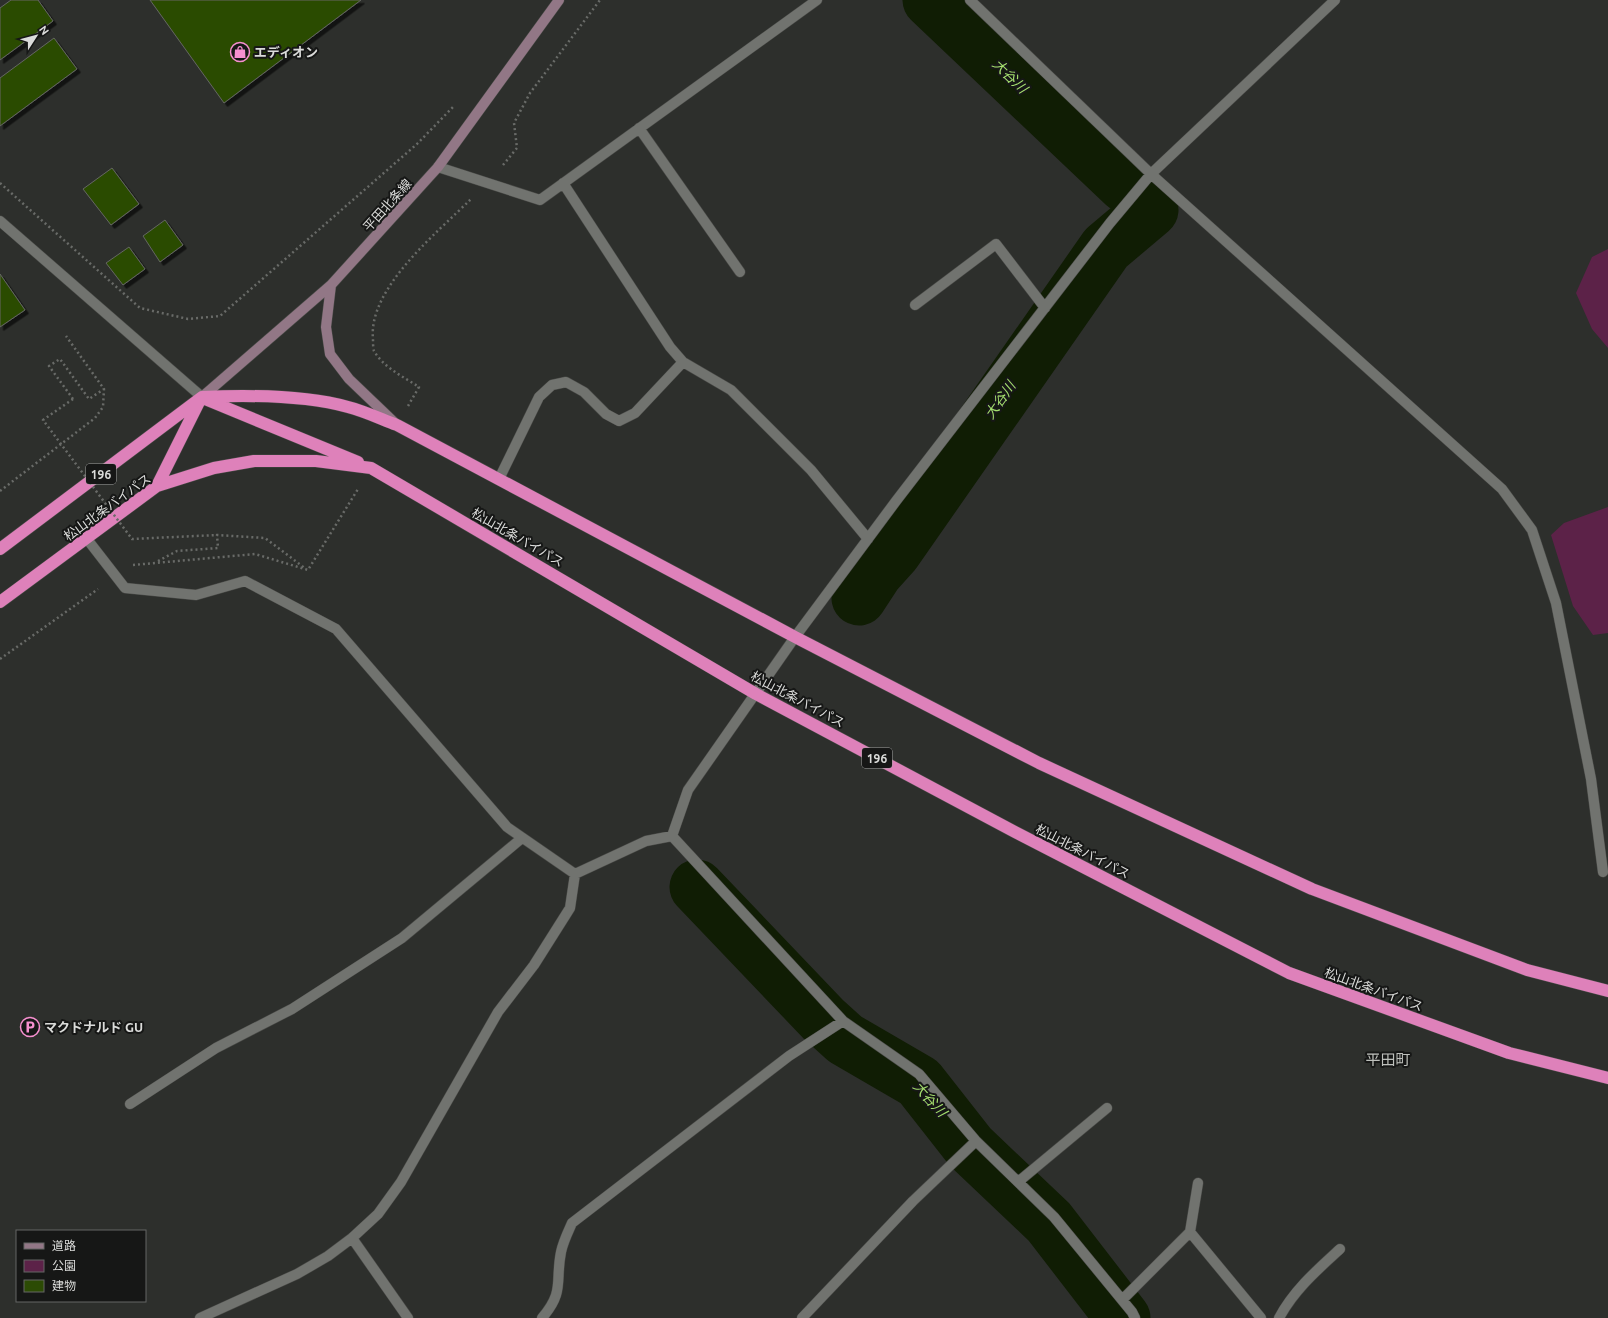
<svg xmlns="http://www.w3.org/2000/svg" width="1608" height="1318" font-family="Ubuntu,'Noto Sans JP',sans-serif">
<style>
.green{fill:#5c2248}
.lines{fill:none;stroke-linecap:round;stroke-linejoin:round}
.river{stroke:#101d04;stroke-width:55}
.building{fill:#2c4b04;stroke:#646662;filter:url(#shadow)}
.street-casing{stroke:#494a47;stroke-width:11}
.secondary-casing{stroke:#494a47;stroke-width:11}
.highway-casing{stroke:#494a47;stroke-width:13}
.path{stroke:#696b68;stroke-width:2.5;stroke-dasharray:2 3;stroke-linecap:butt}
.street{stroke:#71736f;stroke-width:10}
.secondary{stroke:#927786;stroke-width:10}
.highway{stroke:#de81ba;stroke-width:12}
.path-bridge{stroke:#696b68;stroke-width:2.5;stroke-dasharray:2 3;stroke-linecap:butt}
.labels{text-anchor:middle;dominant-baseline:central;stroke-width:4;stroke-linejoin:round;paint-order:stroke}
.shield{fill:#161716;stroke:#a0a19f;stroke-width:1}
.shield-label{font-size:12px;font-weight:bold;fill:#dbdcda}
.poi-label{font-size:13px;font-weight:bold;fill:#dbdcda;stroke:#161716;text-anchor:start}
.street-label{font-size:13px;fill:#dbdcda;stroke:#161716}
.water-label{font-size:14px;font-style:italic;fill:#a4de6e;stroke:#161716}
.quarter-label{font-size:15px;fill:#bec0bc;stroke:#161716}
</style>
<defs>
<filter id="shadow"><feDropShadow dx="3.5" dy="3.5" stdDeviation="0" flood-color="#0009"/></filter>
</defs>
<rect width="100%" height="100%" fill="#2d2f2c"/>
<path class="green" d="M 1608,249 L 1608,348 L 1592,329 L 1576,293 L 1592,257 Z
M 1608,507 L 1608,633 L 1593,635 L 1573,606 L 1551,535 L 1564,523 Z"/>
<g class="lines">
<path class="river" d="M 930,0 L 1125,185
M 859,598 L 876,572 L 894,552 L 1106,248 L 1151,210
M 697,887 L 823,1019 L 845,1039 L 919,1082 L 970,1147 L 1049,1222 L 1123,1318"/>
</g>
<path class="building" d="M 11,0 L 38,0 L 53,21 L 0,60 L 0,8 Z
M 150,0 L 361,0 L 224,103 Z
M 54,38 L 77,69 L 0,126 L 0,78 Z
M 112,168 L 139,204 L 111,225 L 83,189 Z
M 165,220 L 183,245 L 160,262 L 143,236 Z
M 129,247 L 145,269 L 123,285 L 106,263 Z
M 0,274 L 25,310 L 0,327 Z"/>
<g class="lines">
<defs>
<path id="street" d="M 970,0 L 1151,174 L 1502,489 L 1532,530 L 1556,603 L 1591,779 L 1603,872
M 639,128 L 740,272
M 438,167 L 540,200 L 817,0
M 563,183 L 670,347 L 683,362 L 731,390 L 811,470 L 868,539
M 0,221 L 202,397
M 915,305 L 996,244 L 1045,308
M 499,479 L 539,397 L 552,385 L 566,382 L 584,392 L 606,414 L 619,421 L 635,413 L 683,362
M 87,539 L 125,588 L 196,595 L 245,581 L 336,629 L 507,827 L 575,874 L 646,841 L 672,836 L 843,1021 L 919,1074 L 976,1141 L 1054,1217 L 1132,1312 L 1135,1318
M 672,836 L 688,790 L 795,637 L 896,501 L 1110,223 L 1151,174 L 1335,0
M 130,1104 L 216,1048 L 292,1009 L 402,938 L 522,838
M 1018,1182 L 1107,1108
M 1190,1232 L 1261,1318
M 352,1238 L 408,1318
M 1122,1300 L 1190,1232 L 1198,1183
M 200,1318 L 297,1274 L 328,1256 L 352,1238 L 378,1214 L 401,1182 L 498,1012 L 534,965 L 570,908 L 575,874
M 542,1318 C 565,1291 555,1282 561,1252 C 563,1242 568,1232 572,1223 L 789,1056 L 843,1021
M 802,1318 L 913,1201 L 976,1141
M 1279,1318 C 1294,1290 1317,1270 1340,1249"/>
<path id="secondary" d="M 331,285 L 326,327 L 330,354 L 349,379 L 395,423
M 202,397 L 331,285 L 438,167 L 559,0"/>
<path id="highway" d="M 205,399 L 358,462
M 157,486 L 200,400
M 0,549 L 202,397 C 246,395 304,395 348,407 C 364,411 381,419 397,425 L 795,637 L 1039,763 L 1312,889 L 1527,970 L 1608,991
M 0,602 L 157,486 L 214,468 L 254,461 L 316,461 L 371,468 L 756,694 L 1015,832 L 1289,973 L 1509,1053 L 1608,1078"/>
</defs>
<use href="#street" class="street-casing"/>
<use href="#secondary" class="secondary-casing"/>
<use href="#highway" class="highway-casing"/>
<path class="path" d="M 503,165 L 517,148 L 514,123 L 530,93 L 600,0
M 0,183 L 140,308 L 188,319 L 220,316 L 417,144 L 453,107
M 73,399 L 49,366 L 60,359 L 89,399 L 104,389
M 408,406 L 419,387 C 404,377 384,368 374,351 C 373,348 373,343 373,339 C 368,288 437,233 471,199
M 0,491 L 95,418 L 103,407 L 104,389 L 66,336
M 158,561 L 177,551 L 218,548 L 217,535 L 265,538 L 306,569
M 133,565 L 255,554 L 308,570 L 358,489
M 0,659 L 98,589"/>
<use href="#street" class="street"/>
<use href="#secondary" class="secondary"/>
<use href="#highway" class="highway"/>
<path class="path-bridge" d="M 73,399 L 43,420 L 132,539 L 217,535"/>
</g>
<defs>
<symbol id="shop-ring" viewBox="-11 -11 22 22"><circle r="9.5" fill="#161716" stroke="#f690cf" stroke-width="1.5"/><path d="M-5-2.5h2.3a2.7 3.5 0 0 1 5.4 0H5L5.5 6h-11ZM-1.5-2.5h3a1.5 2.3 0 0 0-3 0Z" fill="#f690cf"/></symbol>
<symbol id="parking-ring" viewBox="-11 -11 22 22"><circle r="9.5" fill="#161716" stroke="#f690cf" stroke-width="1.5"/><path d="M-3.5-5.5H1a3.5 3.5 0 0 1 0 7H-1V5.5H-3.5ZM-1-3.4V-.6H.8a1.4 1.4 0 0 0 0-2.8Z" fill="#f690cf"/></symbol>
</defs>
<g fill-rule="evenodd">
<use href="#shop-ring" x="229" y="41" width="22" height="22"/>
<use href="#parking-ring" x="19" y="1016" width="22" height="22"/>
</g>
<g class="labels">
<g class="shield">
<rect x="86" y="464" width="30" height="20" rx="3"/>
<rect x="862" y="748" width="30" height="20" rx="3"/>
</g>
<g class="shield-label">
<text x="101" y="474">196</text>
<text x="877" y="758">196</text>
</g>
<g class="poi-label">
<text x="254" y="52">エディオン</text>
<text x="44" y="1027">マクドナルド GU</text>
</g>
<g class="street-label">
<text transform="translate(387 205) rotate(-48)">平田北条線</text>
<text transform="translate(107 507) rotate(-36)">松山北条バイパス</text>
<text transform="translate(518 537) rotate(30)">松山北条バイパス</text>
<text transform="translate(798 699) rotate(28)">松山北条バイパス</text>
<text transform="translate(1083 851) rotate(27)">松山北条バイパス</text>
<text transform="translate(1374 989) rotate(20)">松山北条バイパス</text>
</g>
<g class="water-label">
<text transform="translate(1010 76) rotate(44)">大谷川</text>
<text transform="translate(1000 400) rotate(-55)">大谷川</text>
<text transform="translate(930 1099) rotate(48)">大谷川</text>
</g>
<g class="quarter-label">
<text x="1388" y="1059">平田町</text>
</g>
</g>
<rect x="16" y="1230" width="130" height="72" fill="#161716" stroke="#656664"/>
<rect x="24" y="1243" width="20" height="6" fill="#927786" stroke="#656664"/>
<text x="52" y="1250" font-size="12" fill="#dbdcda">道路</text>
<rect x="24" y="1260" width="20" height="12" fill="#5c2248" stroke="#656664"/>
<text x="52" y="1270" font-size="12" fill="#dbdcda">公園</text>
<rect x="24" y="1280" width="20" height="12" fill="#2c4b04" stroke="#656664"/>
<text x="52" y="1290" font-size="12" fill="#dbdcda">建物</text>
<g transform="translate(36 36) rotate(54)" stroke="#161716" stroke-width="3" paint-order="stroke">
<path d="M0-3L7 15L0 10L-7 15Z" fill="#dbdcda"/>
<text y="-6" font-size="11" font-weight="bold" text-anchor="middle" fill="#dbdcda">N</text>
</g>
</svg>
